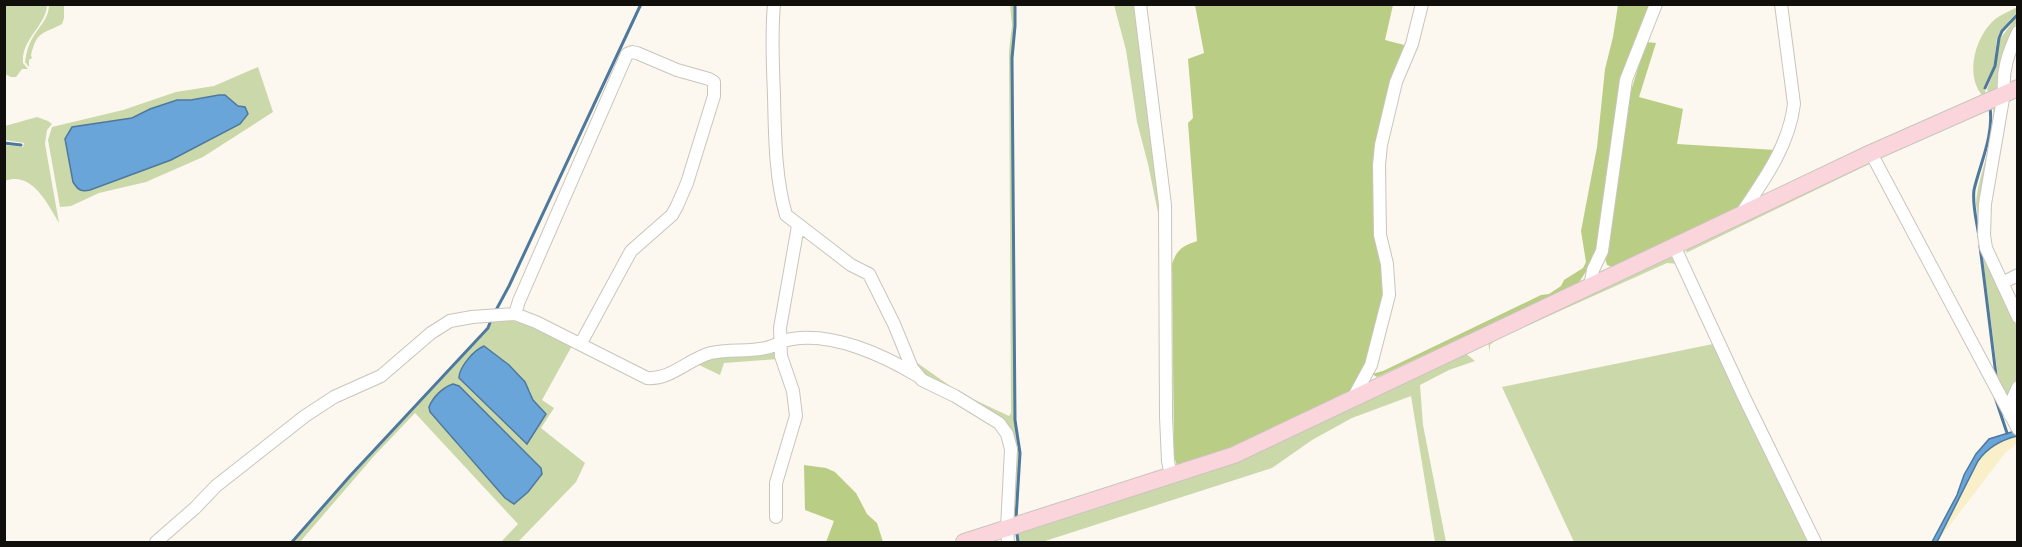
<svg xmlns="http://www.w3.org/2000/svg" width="2022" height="547" font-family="Mulish,sans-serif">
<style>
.green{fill:#cbd8a9;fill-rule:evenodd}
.forest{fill:#bacd84}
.sand{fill:#f9efc9}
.water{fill:#69a5d9;stroke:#4e789c;stroke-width:1.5}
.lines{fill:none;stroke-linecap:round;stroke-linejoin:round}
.stream{stroke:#4e789c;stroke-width:3}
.street-casing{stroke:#c9c5bc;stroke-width:14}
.secondary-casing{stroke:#c9c5bc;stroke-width:18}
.street{stroke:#fff;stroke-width:12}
.secondary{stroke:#fad6dc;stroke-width:16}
</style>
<rect width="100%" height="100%" fill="#fcf8ef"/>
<path class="green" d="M 4,5 L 47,5 C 46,26 21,39 23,63 L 28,69 L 22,69 L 16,77 L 11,77 L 5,74 Z
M 49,5 L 64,5 L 64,18 L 62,24 C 41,35 37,31 31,55 L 32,58 L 29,60 L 29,67 L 25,62 C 26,55 27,49 30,43 C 36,29 49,20 49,5 Z
M 1010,5 L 1014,5 L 1014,26 L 1011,58 L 1015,420 L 1019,453 L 1015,519 L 1013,524 L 1010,437 L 918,371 L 872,276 L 870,266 L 876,274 L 916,362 L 960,393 L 1009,416 L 1011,413 L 1009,51 L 1012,25 Z
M 1114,5 L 1135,5 L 1153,125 L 1162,232 L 1148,164 L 1137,122 L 1126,50 Z
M 2017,7 L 2017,12 L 2001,30 L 1997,38 L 1994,66 L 1984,88 L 1986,93 L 1982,95 C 1965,75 1975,38 1993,21 C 2001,14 2009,12 2017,7 Z
M 2017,16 L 2017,21 L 2011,37 L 2001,87 L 1988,92 L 1987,89 L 1996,66 L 2000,39 Z
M 258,67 L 273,112 L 203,157 L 146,182 L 99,193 L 71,206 L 60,207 L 48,140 L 52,127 L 123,110 L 176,92 L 214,86 ZM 219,95 L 225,95 L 238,106 L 240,124 L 171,160 L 96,186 L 68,150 L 65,139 L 72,127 L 132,118 L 150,109 L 177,100 L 191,100 Z
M 1997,105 L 1981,222 L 2000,287 L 2017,327 L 2017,382 L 2008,400 L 1996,383 L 1998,376 L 1976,204 C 1978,172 1997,140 1993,107 Z
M 37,117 L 48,121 L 52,124 L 47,130 L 45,144 L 59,223 C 47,203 32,171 5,181 L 5,145 L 23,147 L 24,143 L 5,140 L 5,126 Z
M 1862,164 L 1869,164 L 1686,253 L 1687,249 Z
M 1669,256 L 1680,264 L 1667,263 L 1495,340 L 1490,345 L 1490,353 L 1488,342 Z
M 501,319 L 525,323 L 573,344 L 542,400 L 554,408 L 541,428 L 585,463 L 576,482 L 518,542 L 501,542 L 518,524 L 415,413 L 374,456 L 300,542 L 294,542 L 351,477 L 489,329 L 492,320 ZM 460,371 L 530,390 L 533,400 L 543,410 ZM 459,386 L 541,468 L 514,503 L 505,498 L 457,444 Z
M 1713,344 L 1812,542 L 1574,542 L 1502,387 Z
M 776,348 L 778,359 L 724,363 L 720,375 L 697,364 L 714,358 Z
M 1465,353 L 1475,361 L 1449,370 L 1420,385 L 1423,425 L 1446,542 L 1435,542 L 1411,396 L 1352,418 L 1312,440 L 1272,468 L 1042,542 L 1019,542 L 1017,534 L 1217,469 Z"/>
<path class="forest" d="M 1195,5 L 1393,5 L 1385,40 L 1408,46 L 1383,126 L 1386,290 L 1366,369 L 1352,396 L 1264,437 L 1177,466 L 1174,456 L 1172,264 C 1177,249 1183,246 1197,241 L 1188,123 L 1193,118 L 1188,59 L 1204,53 Z
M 1618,5 L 1653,5 L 1623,81 L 1599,251 L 1578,284 L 1377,377 L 1372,374 L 1383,371 L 1541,295 L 1549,294 L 1561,286 L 1564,280 L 1583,268 L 1586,262 L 1581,231 L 1597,147 L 1605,69 L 1613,37 Z
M 1646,42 L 1656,43 L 1639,97 L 1683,109 L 1677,144 L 1776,150 L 1740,208 L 1612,267 L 1607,265 L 1604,255 L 1627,104 Z
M 804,465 L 826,468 L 835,472 L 856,493 L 867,514 L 877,523 L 883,542 L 826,542 L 834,521 L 805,510 Z"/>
<path class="sand" d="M 2017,436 L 2017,443 L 2005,453 L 1937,542 L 1978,461 C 1987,448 2001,440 2017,436 Z"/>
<path class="water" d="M 219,95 L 225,95 L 238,106 L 245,107 L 248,114 L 240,124 L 171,160 L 90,190 C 81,192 78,190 73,182 L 65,139 L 72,127 L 132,118 L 150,109 L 177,100 L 191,100 Z
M 484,346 L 509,365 L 525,382 L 533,400 L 546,414 L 527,444 L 459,378 C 459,367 474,350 484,346 Z
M 453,384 L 459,386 L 541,468 L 542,474 L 528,492 L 514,504 L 505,498 L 430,412 L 429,407 C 433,397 443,387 453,384 Z
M 2015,431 L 2017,436 C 2001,440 1987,448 1978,461 L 1937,542 L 1932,542 L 1957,495 L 1964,475 L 1976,454 L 1989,439 Z"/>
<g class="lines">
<path class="stream" d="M 1015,4 L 1015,26 L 1012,58 L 1015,420 L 1020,453 L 1016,519
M 1985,88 L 1995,66 L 1999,38 L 2002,31 L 2018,14
M 4,143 L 21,145
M 1979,237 C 1977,222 1972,205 1974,190 C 1980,164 1994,135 1990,108
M 1980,246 L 1996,375
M 495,312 L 509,286 L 641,4
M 1995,397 L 2007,433
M 1017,534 L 1018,542
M 292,542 L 350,476 L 488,328 L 491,320"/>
<defs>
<path id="street" d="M 774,4 C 771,35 773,66 774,96 C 775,136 775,177 786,215 L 851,265 L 869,274 L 894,324 L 912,368 L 922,380 L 955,396 L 999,423 L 1007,434 L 1011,449 L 1007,529 L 1008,542
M 1140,4 L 1165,205 L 1166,417 L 1168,461 L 1171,476
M 2018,32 C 2008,53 2002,71 2004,93 L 1985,204 L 1984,235 L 1986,248 L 2018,317
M 1871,153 L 2018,429
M 1741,214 C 1764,180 1789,146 1794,104 L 1781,4
M 1675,248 L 1744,397 L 1815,542
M 2002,283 L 2018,275
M 1590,287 L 1593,270 L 1602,251 L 1626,80 L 1656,4
M 515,314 L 519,301 L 627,54 L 632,52 L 637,53 L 677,70 L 709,79 L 714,82 L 714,96 L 687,183 L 677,206 L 672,215 L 631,251 L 581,343
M 1352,400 L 1371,365 L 1389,295 L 1387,264 L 1380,235 L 1379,165 L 1381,145 L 1396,82 L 1412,44 L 1422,4
M 2010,415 L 2013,398 L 2018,387
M 776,517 L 776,483 L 796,416 L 793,391 L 781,356 L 780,328 L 798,226
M 156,542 L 195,508 L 216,486 L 305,416 L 334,397 L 381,376 L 431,333 L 450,321 L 472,317 L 515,314 L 536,322 L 647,378 C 671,380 688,359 711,353 C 728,349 748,352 766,348 C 775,346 783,340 792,339 C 833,332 883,355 918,376"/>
<path id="secondary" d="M 964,542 L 1234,455 L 1871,153 L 2018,88"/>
</defs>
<use href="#street" class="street-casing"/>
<use href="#secondary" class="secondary-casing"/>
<use href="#street" class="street"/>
<use href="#secondary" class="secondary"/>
</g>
<rect width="2022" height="547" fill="none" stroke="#100f0c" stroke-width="12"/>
</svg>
